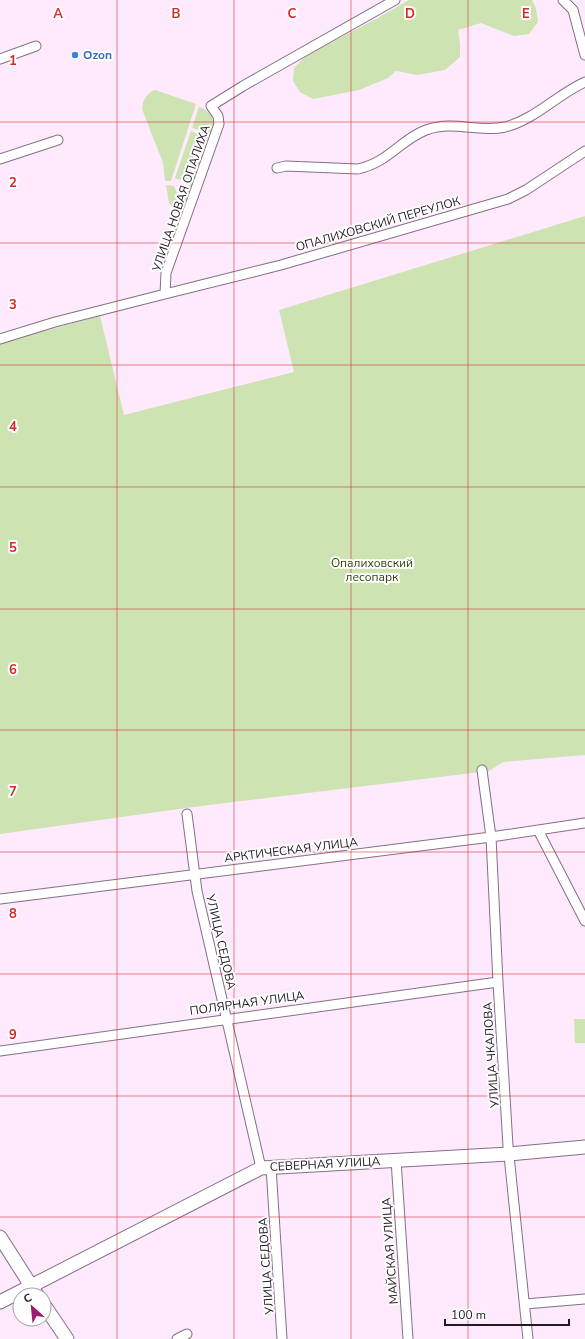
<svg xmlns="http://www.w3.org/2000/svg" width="585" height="1339" font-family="'Nunito Sans',sans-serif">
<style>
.green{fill:#cde3b1}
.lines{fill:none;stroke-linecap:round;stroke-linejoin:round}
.street-casing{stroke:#856f85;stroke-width:11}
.secondary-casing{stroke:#856f85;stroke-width:15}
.street{stroke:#fff;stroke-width:9}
.secondary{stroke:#fff;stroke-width:13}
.grid{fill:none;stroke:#d62828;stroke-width:1;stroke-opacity:0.55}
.shop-dot{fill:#3f7fe0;stroke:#fefefe;stroke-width:1.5}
.labels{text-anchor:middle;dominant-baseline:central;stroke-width:4;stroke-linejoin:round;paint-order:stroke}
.shop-label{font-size:12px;font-weight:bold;fill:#366cbe;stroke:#fefefe;text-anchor:start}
.street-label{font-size:12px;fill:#211821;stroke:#fefefe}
.park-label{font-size:12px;fill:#314508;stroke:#fefefe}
.grid-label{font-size:13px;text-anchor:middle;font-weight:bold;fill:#d62828;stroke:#fefefe;stroke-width:4;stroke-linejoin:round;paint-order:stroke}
</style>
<rect width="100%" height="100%" fill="#fee9fd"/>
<path class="green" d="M 409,0 L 532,0 L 536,8 L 538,22 L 529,34 L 514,36 L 481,23 L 458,30 L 460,45 L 460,57 L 445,70 L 417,75 L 396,71 L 388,78 L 359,90 L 313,99 L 300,92 L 293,81 L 294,68 L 307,55 L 376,19 Z
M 155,90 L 196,104 L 171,181 L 165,181 L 163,163 L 142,109 C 143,99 146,94 155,90 Z
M 199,107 C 212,111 216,122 212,134 L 192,128 Z
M 191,131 L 203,136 L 187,182 L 175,178 Z
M 200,156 L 205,158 L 186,211 L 182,213 L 175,211 L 169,203 L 166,185 L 174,186 L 178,195 L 186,197 Z
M 585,216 L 585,755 L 503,762 L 489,771 L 193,807 L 0,834 L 0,343 L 100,316 L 124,415 L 294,372 L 279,310 Z
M 574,1019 L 585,1019 L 585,1043 L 575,1043 Z"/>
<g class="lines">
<defs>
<path id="street" d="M 563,0 L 573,10 L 585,55
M 0,59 L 36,46
M 0,159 L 58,140
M 277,168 L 286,166 L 358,169 C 389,162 400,140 426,130 C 455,120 477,133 505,127 C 534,120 558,94 585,82
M 165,294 L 281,265 L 508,199 L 526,190 L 585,151
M 0,339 L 55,322 L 165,294 L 166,273 L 219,124 L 218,116 L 211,106 L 243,86 L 395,0
M 482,770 L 491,837 L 498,982 L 508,1146 L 528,1339
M 187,814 L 197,891 L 261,1168
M 538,830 L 585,921
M 0,899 L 491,837 L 585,823
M 0,1051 L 498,982
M 396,1160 L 408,1339
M 271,1167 L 282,1339
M 525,1304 L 585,1299
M 177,1339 L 187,1334"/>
<path id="secondary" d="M 0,1237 L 37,1295
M 0,1302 L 261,1168 L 509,1154 L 585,1147
M 44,1305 L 67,1339"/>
</defs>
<use href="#street" class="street-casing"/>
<use href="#secondary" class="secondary-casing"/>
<use href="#street" class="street"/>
<use href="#secondary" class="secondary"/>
</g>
<path class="grid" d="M 117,0 L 117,1339M 234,0 L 234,1339M 351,0 L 351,1339M 468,0 L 468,1339M 0,122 L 585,122M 0,243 L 585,243M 0,365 L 585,365M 0,487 L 585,487M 0,609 L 585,609M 0,730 L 585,730M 0,852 L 585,852M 0,974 L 585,974M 0,1096 L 585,1096M 0,1217 L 585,1217"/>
<circle class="shop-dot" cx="75" cy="55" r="4"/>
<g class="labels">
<g class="shop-label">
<text x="83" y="55">Ozon</text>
</g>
<g class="street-label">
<text transform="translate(181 198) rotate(-71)">УЛИЦА НОВАЯ ОПАЛИХА</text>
<text transform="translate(378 224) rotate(-16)">ОПАЛИХОВСКИЙ ПЕРЕУЛОК</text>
<text transform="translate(291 850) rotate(-7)">АРКТИЧЕСКАЯ УЛИЦА</text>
<text transform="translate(221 942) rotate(77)">УЛИЦА СЕДОВА</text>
<text transform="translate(247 1003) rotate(-8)">ПОЛЯРНАЯ УЛИЦА</text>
<text transform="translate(491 1055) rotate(-94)">УЛИЦА ЧКАЛОВА</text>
<text transform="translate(325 1164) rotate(-3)">СЕВЕРНАЯ УЛИЦА</text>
<text transform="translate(390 1251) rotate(-94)">МАЙСКАЯ УЛИЦА</text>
<text transform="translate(266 1266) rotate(-94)">УЛИЦА СЕДОВА</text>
</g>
<g class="park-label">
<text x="372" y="563">Опалиховский<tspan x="372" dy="14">лесопарк</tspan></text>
</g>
</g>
<g class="grid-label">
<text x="58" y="18">A</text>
<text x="176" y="18">B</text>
<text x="292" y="18">C</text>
<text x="410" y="18">D</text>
<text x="526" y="18">E</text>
<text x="13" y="65">1</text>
<text x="13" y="187">2</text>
<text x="13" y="309">3</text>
<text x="13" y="431">4</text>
<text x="13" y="552">5</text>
<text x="13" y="674">6</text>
<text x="13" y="796">7</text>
<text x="13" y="918">8</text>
<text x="13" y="1039">9</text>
</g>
<g transform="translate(32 1307) rotate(333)"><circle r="19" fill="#fefefe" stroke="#a6a2a6"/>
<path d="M0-3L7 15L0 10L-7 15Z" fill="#9d1c6f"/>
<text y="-6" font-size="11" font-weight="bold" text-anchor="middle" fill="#211821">С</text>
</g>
<path d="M445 1319v6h124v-6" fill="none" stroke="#211821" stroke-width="2"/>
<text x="451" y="1319" font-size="12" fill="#211821" stroke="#fefefe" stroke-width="3" paint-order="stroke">100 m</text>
</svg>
